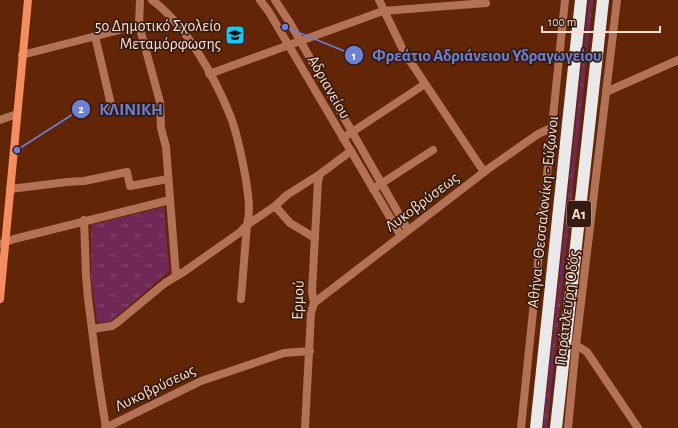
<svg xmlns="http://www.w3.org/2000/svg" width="678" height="428" font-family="'Alegreya Sans',sans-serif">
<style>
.grass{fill:url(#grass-tufts)}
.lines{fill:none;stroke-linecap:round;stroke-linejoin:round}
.minor{stroke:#b37156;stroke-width:8}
.tertiary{stroke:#b37156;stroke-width:8}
.secondary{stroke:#f58d60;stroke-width:8}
.motorway{stroke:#e9e9e9;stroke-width:12}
.labels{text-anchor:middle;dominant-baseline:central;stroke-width:3.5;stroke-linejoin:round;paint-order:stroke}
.shield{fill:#351a0e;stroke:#c0a296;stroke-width:1}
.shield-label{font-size:15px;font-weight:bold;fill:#fcddd1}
.poi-label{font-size:16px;fill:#fcddd1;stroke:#351a0e;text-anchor:end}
.street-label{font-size:16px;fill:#fcddd1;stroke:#351a0e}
.leader{fill:none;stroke:#6b80d6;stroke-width:1.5}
.callout-dot{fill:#6b80d6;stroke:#351a0e;stroke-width:1.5}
.mark-label{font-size:12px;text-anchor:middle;font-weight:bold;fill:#fff}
.callout-label{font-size:17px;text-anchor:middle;font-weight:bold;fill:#6b80d6;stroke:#351a0e;stroke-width:3.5;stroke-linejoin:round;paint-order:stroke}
</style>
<defs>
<pattern id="grass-tufts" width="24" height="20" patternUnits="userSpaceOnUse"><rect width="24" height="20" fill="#702957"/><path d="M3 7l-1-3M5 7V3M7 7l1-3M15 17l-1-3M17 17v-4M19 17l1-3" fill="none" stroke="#85486e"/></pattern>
</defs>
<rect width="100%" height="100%" fill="#622606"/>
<path class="grass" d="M 589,0 L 593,0 L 547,428 L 543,428 Z
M 164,207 L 169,268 L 168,272 L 111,321 L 99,323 L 97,322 L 91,276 L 91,225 Z"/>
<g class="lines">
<path class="minor" d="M 140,0 L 139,25 L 160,102 L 161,128 L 166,147 L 176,276
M 152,0 C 186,25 214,76 230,115 C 238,135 242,158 246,180 C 248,195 251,209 247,225 L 241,299
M 379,0 L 404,52 L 484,172
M 95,36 L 112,109
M 22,55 L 139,25
M 209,74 L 383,11 L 486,3
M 606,92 L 678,60
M 0,120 L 17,114
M 343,138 L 425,84
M 10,189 L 67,182 L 84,181 L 127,172 L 130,186 L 168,179
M 373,189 L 433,150
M 275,206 L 290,223 L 315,238
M 84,220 L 86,275 L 88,298 L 98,377 L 106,428
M 0,244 L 14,239 L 170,200
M 314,303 L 312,291 L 318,181 L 320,174
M 92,329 L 112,326 L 118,322 L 165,283 L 185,271 L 239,233 L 247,225 L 275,206 L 287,195 L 320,174 L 351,151
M 576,345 L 587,352 L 638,428"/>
<path class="tertiary" d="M 260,0 L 269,12 L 401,236
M 275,0 L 290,23 L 408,230
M 105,428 L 201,381 L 284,353 L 310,351
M 305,428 L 311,313 L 314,303 L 488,169 L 538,134 L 551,128
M 521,428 L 565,0
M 568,428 L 576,345 L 617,0"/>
<path class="secondary" d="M 0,299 L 28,0"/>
<path class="motorway" d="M 536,428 L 581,0
M 556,428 L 603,0"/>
</g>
<defs>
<symbol id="school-square" viewBox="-11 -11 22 22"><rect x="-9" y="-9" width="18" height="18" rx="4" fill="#11cafb" stroke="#351a0e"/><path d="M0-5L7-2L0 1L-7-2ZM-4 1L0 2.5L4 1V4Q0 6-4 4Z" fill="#111"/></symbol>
</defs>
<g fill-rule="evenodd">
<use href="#school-square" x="224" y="24" width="22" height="22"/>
</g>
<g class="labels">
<rect class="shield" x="567" y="201" width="24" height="26" rx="3"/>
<g class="shield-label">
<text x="579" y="214">Α1</text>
</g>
<g class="poi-label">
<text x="221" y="26">5ο Δημοτικό Σχολείο<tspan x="221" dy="18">Μεταμόρφωσης</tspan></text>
</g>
<g class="street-label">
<text transform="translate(329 87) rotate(60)">Αδριανείου</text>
<text transform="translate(422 202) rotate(-37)">Λυκοβρύσεως</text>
<text transform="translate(543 212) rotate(-84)">Αθήνα - Θεσσαλονίκη - Εύζωνοι</text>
<text transform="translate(298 300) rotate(-88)">Ερμού</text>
<text transform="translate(567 308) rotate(-83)">Παράπλευρη Οδός</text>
<text transform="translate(155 388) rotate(-26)">Λυκοβρύσεως</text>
</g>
</g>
<path class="leader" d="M285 27L354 55M17 150L81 109"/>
<g class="callout-dot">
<circle cx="285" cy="27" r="4"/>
<circle cx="17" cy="150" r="4"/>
<circle cx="354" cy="55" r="10"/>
<circle cx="81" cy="109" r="10"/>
</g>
<g class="mark-label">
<text x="354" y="60">1</text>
<text x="81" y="113">2</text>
</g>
<g class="callout-label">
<text x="487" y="61">Φρεάτιο Αδριάνειου Υδραγωγείου</text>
<text x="131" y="115">ΚΛΙΝΙΚΗ</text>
</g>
<path d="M542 26v6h118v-6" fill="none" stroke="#fcddd1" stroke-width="2"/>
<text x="548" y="26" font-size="12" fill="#fcddd1" stroke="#351a0e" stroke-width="3" paint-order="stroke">100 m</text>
</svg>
